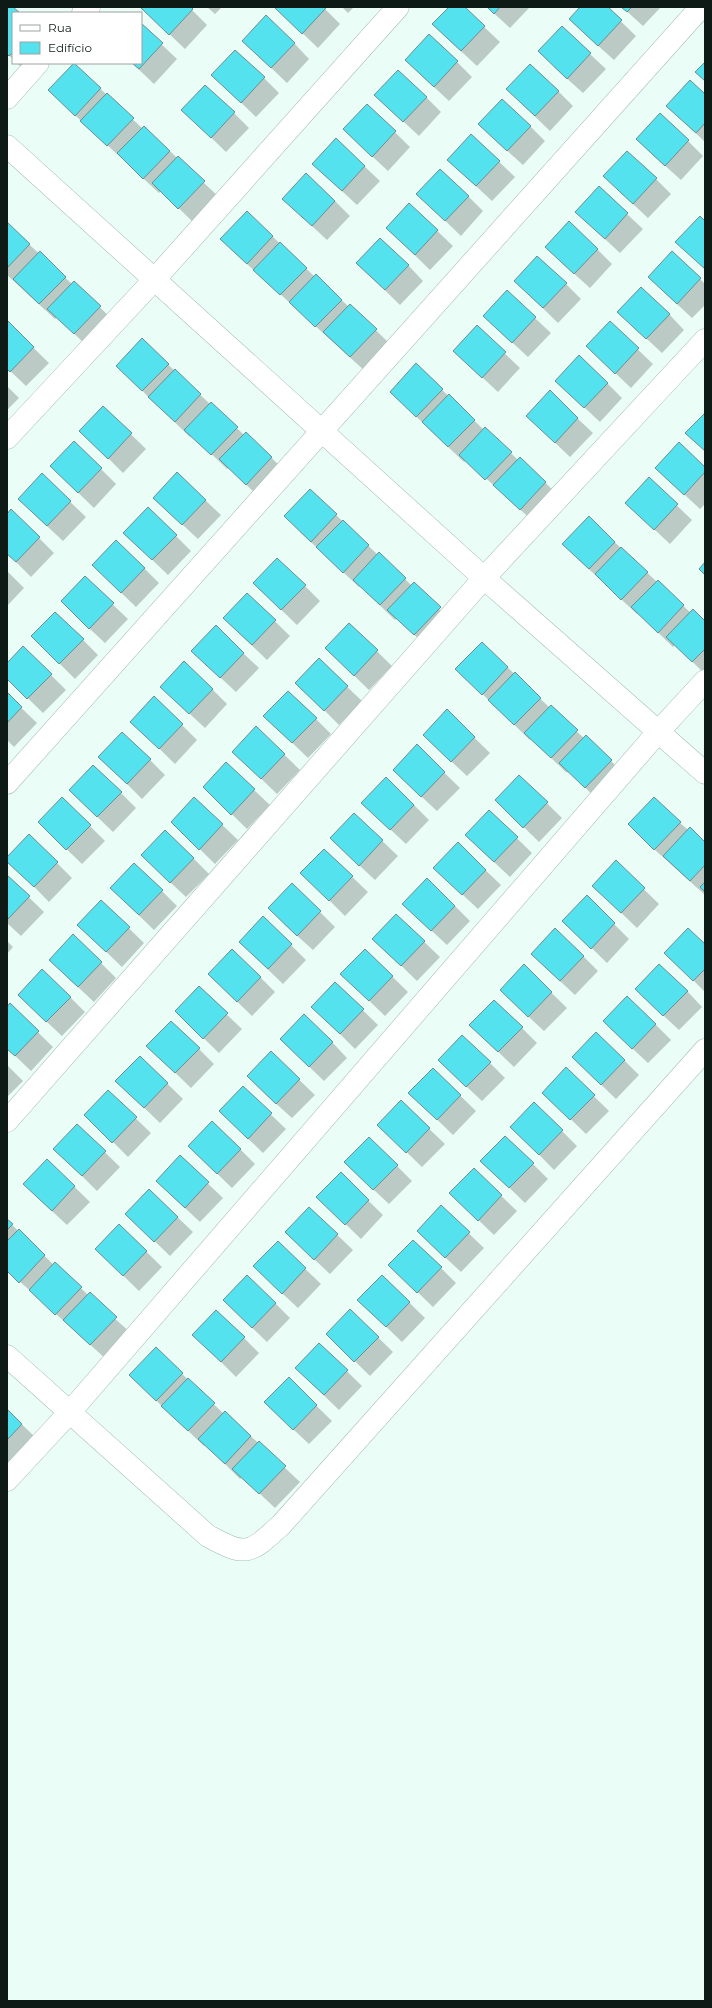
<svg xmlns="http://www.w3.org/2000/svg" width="712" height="2008" font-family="Montserrat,sans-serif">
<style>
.shadow{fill:#0003}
.building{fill:#53e2ee;stroke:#6d8d90}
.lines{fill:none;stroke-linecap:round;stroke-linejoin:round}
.minor-casing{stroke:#9ebcb3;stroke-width:23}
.minor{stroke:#fff;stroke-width:22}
</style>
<rect width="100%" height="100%" fill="#eafdf7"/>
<path class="shadow" d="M 7,7 L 12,7 L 18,13 L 13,13 L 13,59 L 7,54 Z
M 141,7 L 189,7 L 207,25 L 185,49 Z
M 207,7 L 222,7 L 215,14 Z
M 275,7 L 323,7 L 340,24 L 318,48 Z
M 342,7 L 354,7 L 348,13 Z
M 450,7 L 463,7 L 500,42 L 477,66 L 449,40 Z
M 487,7 L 530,7 L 510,28 Z
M 581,7 L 606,7 L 636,36 L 614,60 L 585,34 Z
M 622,7 L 661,7 L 643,26 Z
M 141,25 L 177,59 L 154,84 L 132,63 L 141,63 Z
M 562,28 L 606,69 L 583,93 L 554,67 Z
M 243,41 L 294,43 L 309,59 L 287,83 Z
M 457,62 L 472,77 L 449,101 L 421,75 Z
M 17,63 L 32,63 L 25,71 Z
M 74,64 L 142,128 L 144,127 L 219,197 L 194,223 L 161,191 L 159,193 L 64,105 Z
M 264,78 L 279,93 L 256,117 L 228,90 Z
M 558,91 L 573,106 L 550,131 L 522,104 Z
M 705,96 L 705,142 L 683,121 Z
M 426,97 L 441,112 L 419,136 L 391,110 Z
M 367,105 L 410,147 L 388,171 L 359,144 Z
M 234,113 L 249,128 L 226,152 L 198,125 Z
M 530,126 L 545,141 L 523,165 L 494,139 Z
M 471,135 L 515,177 L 492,201 L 464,175 Z
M 688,141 L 703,156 L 681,180 L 652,154 Z
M 364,166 L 380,181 L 357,205 L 329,179 Z
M 656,179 L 671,194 L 648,218 L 620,192 Z
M 599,188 L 643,229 L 620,253 L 592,227 Z
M 468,196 L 483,211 L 461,236 L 433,209 Z
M 335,201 L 350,216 L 327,240 L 299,214 Z
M 409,204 L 453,246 L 430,270 L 387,228 Z
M 247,212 L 315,277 L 316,276 L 349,307 L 350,305 L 391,345 L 366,372 L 236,254 Z
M 7,224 L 72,284 L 74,282 L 115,322 L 90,349 L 57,317 L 55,319 L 7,275 Z
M 597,249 L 612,264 L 590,288 L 561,262 Z
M 357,263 L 408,265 L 423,281 L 400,305 Z
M 700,279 L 705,284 L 705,305 L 692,318 L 664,292 Z
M 515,281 L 566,284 L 581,299 L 558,323 Z
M 507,292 L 551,333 L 528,357 L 500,331 Z
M 669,314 L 684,330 L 662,353 L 634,327 Z
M 7,322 L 49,363 L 26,386 L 7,368 Z
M 610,323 L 653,364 L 631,388 L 587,346 Z
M 477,327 L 520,368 L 498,392 L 470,366 Z
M 142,340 L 210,404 L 211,403 L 244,435 L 246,433 L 287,473 L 261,499 L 229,468 L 227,469 L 192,435 L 190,437 L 132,381 Z
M 416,365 L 484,430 L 485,428 L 518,460 L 520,458 L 561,498 L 536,524 L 466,460 L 464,462 L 406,407 Z
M 607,383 L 622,398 L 600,422 L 572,396 Z
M 7,386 L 19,398 L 7,410 Z
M 103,407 L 146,449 L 123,473 L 81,431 Z
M 527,416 L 577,418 L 593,433 L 570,457 Z
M 74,442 L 116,484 L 94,508 L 66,481 Z
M 705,468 L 705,504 L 700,509 L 672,483 Z
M 42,475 L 86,517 L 63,541 L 34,514 Z
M 649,479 L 692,520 L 670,544 L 642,518 Z
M 310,490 L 378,555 L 379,553 L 412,586 L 455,623 L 430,650 L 397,618 L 395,620 L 360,586 L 359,587 L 300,532 Z
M 205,500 L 221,515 L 198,539 L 170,513 Z
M 7,515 L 39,538 L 54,553 L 31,577 L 7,553 Z
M 589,518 L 657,582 L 691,613 L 705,623 L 705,674 L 675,645 L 673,647 L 638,613 L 637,614 L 578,559 Z
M 176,536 L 191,551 L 168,575 L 140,548 Z
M 144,568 L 159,583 L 136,607 L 108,580 Z
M 7,571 L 24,588 L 7,606 Z
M 85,578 L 128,619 L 105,643 L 77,617 Z
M 305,586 L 320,601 L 297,625 L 269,598 Z
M 247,594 L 290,636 L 267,660 L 239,633 Z
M 349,624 L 392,666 L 369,690 L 341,663 Z
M 32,636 L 83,640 L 98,655 L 75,679 Z
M 482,643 L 550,708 L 584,738 L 586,736 L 626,776 L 601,803 L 568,771 L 567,773 L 531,739 L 530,740 L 472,684 Z
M 243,653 L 259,668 L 236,692 L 208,666 Z
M 319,660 L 362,701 L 339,725 L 312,698 Z
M 7,664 L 51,675 L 66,690 L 43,713 L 7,678 Z
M 212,689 L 227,704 L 205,728 L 177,702 Z
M 7,694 L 37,723 L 14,747 L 7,740 Z
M 155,698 L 197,740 L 175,764 L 132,722 Z
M 447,711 L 490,753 L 467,776 L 439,750 Z
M 316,719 L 331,734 L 308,758 L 280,731 Z
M 257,728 L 300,770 L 277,794 L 249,767 Z
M 417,746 L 460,788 L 437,811 L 409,785 Z
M 100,757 L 150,760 L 165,775 L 142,799 Z
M 226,764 L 270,805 L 247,829 L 204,787 Z
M 519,776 L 562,818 L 539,842 L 496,800 Z
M 121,793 L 136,808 L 113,832 L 85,805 Z
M 194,798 L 238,840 L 215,864 L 172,822 Z
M 414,805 L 429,820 L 406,844 L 378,818 Z
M 489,811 L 532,853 L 510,877 L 481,850 Z
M 354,814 L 398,856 L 375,880 L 346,853 Z
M 680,823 L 705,844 L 705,895 L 644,840 Z
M 90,826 L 105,841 L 82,864 L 54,837 Z
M 458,844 L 501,885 L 478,909 L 450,883 Z
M 324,850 L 368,892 L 345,916 L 302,873 Z
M 193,858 L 209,874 L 186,897 L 157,870 Z
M 7,859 L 57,863 L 72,878 L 49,902 Z
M 616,862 L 659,904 L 637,928 L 609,901 Z
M 7,876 L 44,912 L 21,936 L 7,923 Z
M 162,891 L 177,906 L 154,930 L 126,903 Z
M 587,897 L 629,939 L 607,963 L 564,921 Z
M 101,901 L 144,943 L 122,967 L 94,940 Z
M 455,906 L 470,921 L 447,945 L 419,919 Z
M 320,912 L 335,927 L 313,950 L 284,924 Z
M 396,915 L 440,957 L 417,981 L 374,939 Z
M 7,941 L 13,947 L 7,954 Z
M 291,945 L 306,960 L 283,984 L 255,957 Z
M 705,946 L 705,992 L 681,968 Z
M 365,950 L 408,992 L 385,1016 L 357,989 Z
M 583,956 L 598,971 L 575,995 L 547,969 Z
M 101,963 L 116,978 L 94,1002 L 65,975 Z
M 524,966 L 567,1008 L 544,1031 L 516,1005 Z
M 260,977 L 275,992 L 252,1016 L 224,989 Z
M 335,983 L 378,1025 L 355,1049 L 328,1022 Z
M 199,988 L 242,1029 L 219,1053 L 191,1026 Z
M 687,991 L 702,1007 L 679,1030 L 651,1004 Z
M 70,997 L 85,1012 L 62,1036 L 34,1010 Z
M 10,1005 L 53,1047 L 31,1071 L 7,1048 L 7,1008 Z
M 655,1024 L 671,1040 L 648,1063 L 619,1036 Z
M 522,1028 L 537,1043 L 514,1067 L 486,1040 Z
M 332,1042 L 347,1058 L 324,1081 L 296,1054 Z
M 199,1049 L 214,1064 L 191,1088 L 163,1061 Z
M 271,1053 L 315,1095 L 292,1118 L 263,1092 Z
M 140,1057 L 183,1099 L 160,1123 L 132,1096 Z
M 624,1060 L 639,1075 L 616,1099 L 588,1072 Z
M 490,1063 L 505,1078 L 482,1101 L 454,1075 Z
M 7,1065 L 23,1081 L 7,1097 Z
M 433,1069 L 476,1111 L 453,1135 L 425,1108 Z
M 566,1069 L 609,1111 L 586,1134 L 544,1093 Z
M 243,1088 L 286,1129 L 263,1153 L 235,1126 Z
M 108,1092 L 151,1133 L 128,1157 L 86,1115 Z
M 401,1102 L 445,1144 L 422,1167 L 394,1140 Z
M 77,1125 L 120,1167 L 97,1191 L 70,1164 Z
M 512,1127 L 562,1131 L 577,1146 L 554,1170 Z
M 240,1149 L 255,1164 L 232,1188 L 204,1161 Z
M 180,1157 L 223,1198 L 200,1222 L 172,1196 Z
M 47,1160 L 90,1202 L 67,1225 L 39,1199 Z
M 533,1164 L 548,1179 L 525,1203 L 497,1176 Z
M 397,1166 L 412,1181 L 389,1204 L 361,1178 Z
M 474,1170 L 517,1211 L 494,1235 L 466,1208 Z
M 341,1174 L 383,1215 L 361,1239 L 333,1212 Z
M 149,1190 L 193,1232 L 170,1256 L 142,1229 Z
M 441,1207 L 484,1248 L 461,1272 L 433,1246 Z
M 309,1208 L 353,1250 L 330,1274 L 301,1247 Z
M 7,1220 L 54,1265 L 55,1263 L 88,1295 L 131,1333 L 106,1359 L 7,1270 Z
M 119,1225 L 162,1267 L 139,1291 L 96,1249 Z
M 278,1243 L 321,1284 L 298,1308 L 270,1282 Z
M 441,1268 L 456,1283 L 433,1307 L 405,1280 Z
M 382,1276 L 425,1318 L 402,1342 L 374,1315 Z
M 275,1303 L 290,1318 L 267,1342 L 239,1315 Z
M 350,1310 L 393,1352 L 370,1376 L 327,1334 Z
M 194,1335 L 244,1338 L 259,1353 L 236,1377 Z
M 319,1344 L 362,1386 L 339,1410 L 311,1383 Z
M 156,1349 L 224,1414 L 225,1412 L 300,1482 L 275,1508 L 242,1477 L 240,1479 L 205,1444 L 204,1446 L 145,1390 Z
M 289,1379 L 332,1421 L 309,1444 L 281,1418 Z
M 7,1410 L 37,1439 L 11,1466 L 7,1462 Z"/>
<path class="building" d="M 7,7 L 13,7 L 20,13 L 13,13 L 13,52 L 9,56 L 7,54 Z
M 140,7 L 191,7 L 193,9 L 169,35 Z
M 274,7 L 325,7 L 326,8 L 302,34 Z
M 449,7 L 465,7 L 485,26 L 461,51 L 432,24 Z
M 487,7 L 500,7 L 494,14 Z
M 580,7 L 608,7 L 622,20 L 598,46 L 569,19 Z
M 621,7 L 632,7 L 627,12 Z
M 266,15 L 295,43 L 271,68 L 242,41 Z
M 141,23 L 163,43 L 139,69 L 132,63 L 141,63 Z
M 562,26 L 591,53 L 567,79 L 538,51 Z
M 429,34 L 458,61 L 434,87 L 405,60 Z
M 235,50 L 265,77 L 241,103 L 211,75 Z
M 705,62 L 705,81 L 695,72 Z
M 74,63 L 101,88 L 75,116 L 48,90 Z
M 530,64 L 559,91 L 535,116 L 506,89 Z
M 398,70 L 427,97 L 403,122 L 374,95 Z
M 690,80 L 705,94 L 705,123 L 696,133 L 666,106 Z
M 205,85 L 235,112 L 211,138 L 181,110 Z
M 107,93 L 134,118 L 107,146 L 80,121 Z
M 502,99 L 531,126 L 507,151 L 478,124 Z
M 367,104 L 396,131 L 372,157 L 343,129 Z
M 660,113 L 689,140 L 665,166 L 636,139 Z
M 144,126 L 170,151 L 143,179 L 117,153 Z
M 471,134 L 500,161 L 476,186 L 447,160 Z
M 336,138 L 365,166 L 342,191 L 312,164 Z
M 627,151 L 657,178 L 633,204 L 603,176 Z
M 178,156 L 205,181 L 178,209 L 152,183 Z
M 440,169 L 469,196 L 445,221 L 416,194 Z
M 306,173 L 335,201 L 312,226 L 282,199 Z
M 599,186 L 628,213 L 605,239 L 575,212 Z
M 409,203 L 438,230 L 415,255 L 386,228 Z
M 247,211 L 273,236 L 247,264 L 220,239 Z
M 700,216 L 705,221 L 705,269 L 675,242 Z
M 569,221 L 598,249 L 574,274 L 545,247 Z
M 7,222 L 30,244 L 7,268 Z
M 380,238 L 409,265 L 385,290 L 356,263 Z
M 280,242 L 307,268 L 280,295 L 253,270 Z
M 40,251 L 66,277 L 39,304 L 13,279 Z
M 672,251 L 701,278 L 677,304 L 648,277 Z
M 537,256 L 567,283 L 543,308 L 514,281 Z
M 316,274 L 342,300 L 315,327 L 289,302 Z
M 74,281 L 101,306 L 74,334 L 47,309 Z
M 641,287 L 670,314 L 646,339 L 617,312 Z
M 507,290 L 536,317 L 512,343 L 483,316 Z
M 350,304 L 377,329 L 350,357 L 323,332 Z
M 7,320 L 34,347 L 10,372 L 7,369 Z
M 610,321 L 639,348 L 615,374 L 586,346 Z
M 477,325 L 506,352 L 482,378 L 453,351 Z
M 142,338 L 169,364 L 142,391 L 116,366 Z
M 579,355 L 608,383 L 584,408 L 555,381 Z
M 416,363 L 443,389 L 416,417 L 390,392 Z
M 175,369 L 201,394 L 175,422 L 148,397 Z
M 550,390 L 578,418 L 555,443 L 526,416 Z
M 449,394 L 475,420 L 448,447 L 422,422 Z
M 211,402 L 238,427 L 211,455 L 184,430 Z
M 103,406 L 132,433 L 108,459 L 79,431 Z
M 705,413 L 705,451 L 685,433 Z
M 485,427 L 512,452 L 485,480 L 459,455 Z
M 246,432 L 272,457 L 246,485 L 219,459 Z
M 74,441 L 102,468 L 78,493 L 50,466 Z
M 679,442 L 705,467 L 705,472 L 684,495 L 655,468 Z
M 520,457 L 546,482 L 520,510 L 493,485 Z
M 177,472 L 206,500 L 182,525 L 153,498 Z
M 42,473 L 71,501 L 47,526 L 18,499 Z
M 649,477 L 678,504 L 654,530 L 625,503 Z
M 310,489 L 337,514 L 311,542 L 284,516 Z
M 148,507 L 177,535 L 152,560 L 123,533 Z
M 11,509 L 40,537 L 16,562 L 7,554 L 7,514 Z
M 589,516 L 615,542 L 589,569 L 562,544 Z
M 343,520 L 369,545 L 343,573 L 316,547 Z
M 116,540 L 145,568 L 121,593 L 92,565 Z
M 621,547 L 648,572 L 621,600 L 595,574 Z
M 379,552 L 406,578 L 380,605 L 353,580 Z
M 277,558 L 306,585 L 281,610 L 253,583 Z
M 705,562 L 705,575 L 699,569 Z
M 85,576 L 114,603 L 89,629 L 61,601 Z
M 658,580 L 684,605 L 658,633 L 631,607 Z
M 414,582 L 441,607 L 414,635 L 387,610 Z
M 247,593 L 276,620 L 252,645 L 223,618 Z
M 693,609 L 705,621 L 705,649 L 692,662 L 666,637 Z
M 55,612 L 84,639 L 59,664 L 31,636 Z
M 349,623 L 378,650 L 354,676 L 325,648 Z
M 216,625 L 244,653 L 220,678 L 191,651 Z
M 482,642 L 508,667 L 482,695 L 455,669 Z
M 23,646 L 52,674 L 27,699 L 7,679 L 7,663 Z
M 319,658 L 348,686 L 324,711 L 295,683 Z
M 184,661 L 213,689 L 189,714 L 160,687 Z
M 515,672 L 541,698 L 514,725 L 488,700 Z
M 288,691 L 317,718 L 292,743 L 263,716 Z
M 7,692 L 22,707 L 7,723 Z
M 154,696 L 183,724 L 159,749 L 130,722 Z
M 551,705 L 578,730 L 551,758 L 524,733 Z
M 447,709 L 475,737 L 451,762 L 423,735 Z
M 256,726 L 285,754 L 261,779 L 232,752 Z
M 122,732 L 151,759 L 127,784 L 98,757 Z
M 586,735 L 612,760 L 585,788 L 559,763 Z
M 417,744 L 445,772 L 421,797 L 393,770 Z
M 226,762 L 255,789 L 231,815 L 203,787 Z
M 93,765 L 122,792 L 97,817 L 69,790 Z
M 519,775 L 548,802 L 523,828 L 495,800 Z
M 386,777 L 414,805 L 390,830 L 361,803 Z
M 62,797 L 91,825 L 66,850 L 38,822 Z
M 194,797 L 223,824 L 199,850 L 171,822 Z
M 654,797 L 681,822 L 654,850 L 628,824 Z
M 489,810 L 518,837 L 494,862 L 465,835 Z
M 354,813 L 383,840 L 359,866 L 330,838 Z
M 690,827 L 705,842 L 705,865 L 690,881 L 663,856 Z
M 165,830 L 194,858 L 170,883 L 141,855 Z
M 29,834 L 58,862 L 34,887 L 7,862 L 7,857 Z
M 458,842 L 486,870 L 462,895 L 433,868 Z
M 324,849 L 353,876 L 329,901 L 300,873 Z
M 616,860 L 645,888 L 621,913 L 592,886 Z
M 134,863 L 163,890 L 139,915 L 110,888 Z
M 7,875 L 30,896 L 7,920 Z
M 427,878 L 455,906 L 431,931 L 402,904 Z
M 705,882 L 705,892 L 700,887 Z
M 292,883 L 321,911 L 297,936 L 268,908 Z
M 587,895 L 615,923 L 591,949 L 562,921 Z
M 101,900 L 130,927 L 106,952 L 77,925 Z
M 396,914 L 425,941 L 401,966 L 372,939 Z
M 263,916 L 292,944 L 268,969 L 239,942 Z
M 555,928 L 584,956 L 560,981 L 531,954 Z
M 688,928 L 705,944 L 705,969 L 693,981 L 664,953 Z
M 73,934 L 102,962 L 78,987 L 49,960 Z
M 232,949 L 261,977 L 237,1002 L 208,974 Z
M 365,949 L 393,976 L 369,1001 L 340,974 Z
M 524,964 L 552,992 L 528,1017 L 500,990 Z
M 659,964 L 688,991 L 663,1016 L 635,989 Z
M 42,969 L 71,997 L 46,1022 L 18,995 Z
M 335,982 L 364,1009 L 340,1034 L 311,1007 Z
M 199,986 L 228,1013 L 203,1039 L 175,1011 Z
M 627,996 L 656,1024 L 632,1049 L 603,1021 Z
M 494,1000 L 523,1027 L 498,1052 L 469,1025 Z
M 10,1003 L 39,1031 L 15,1056 L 7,1049 L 7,1007 Z
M 304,1014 L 333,1042 L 309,1067 L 280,1039 Z
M 171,1021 L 200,1048 L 175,1073 L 146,1046 Z
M 596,1032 L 625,1060 L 601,1085 L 572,1057 Z
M 462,1035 L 491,1062 L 466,1087 L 438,1060 Z
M 271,1051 L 300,1079 L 276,1104 L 247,1076 Z
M 140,1056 L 168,1083 L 144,1108 L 115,1081 Z
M 566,1067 L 595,1095 L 570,1120 L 542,1093 Z
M 433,1068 L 461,1095 L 437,1120 L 408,1093 Z
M 243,1086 L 272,1113 L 248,1139 L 219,1111 Z
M 108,1090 L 137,1117 L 112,1143 L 84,1115 Z
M 401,1100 L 430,1128 L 406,1153 L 377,1125 Z
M 534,1102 L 563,1130 L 539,1155 L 510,1127 Z
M 212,1121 L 241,1149 L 217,1174 L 188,1146 Z
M 77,1124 L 106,1151 L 82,1176 L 53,1149 Z
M 505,1136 L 534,1163 L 509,1188 L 480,1161 Z
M 369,1137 L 398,1165 L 373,1190 L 344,1162 Z
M 180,1155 L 209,1182 L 185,1208 L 156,1181 Z
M 47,1159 L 75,1186 L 52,1211 L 23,1184 Z
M 474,1168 L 502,1195 L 478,1221 L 449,1193 Z
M 341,1172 L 369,1200 L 345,1225 L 316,1197 Z
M 149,1189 L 178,1217 L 154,1242 L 125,1214 Z
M 441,1205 L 470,1232 L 445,1258 L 417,1231 Z
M 309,1207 L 338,1234 L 314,1260 L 285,1232 Z
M 7,1219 L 13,1224 L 7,1230 Z
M 119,1224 L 147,1251 L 123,1276 L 95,1249 Z
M 19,1229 L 45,1255 L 19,1283 L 7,1271 L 7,1241 Z
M 413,1240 L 442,1267 L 417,1293 L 388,1265 Z
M 278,1241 L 306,1268 L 282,1294 L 253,1266 Z
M 55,1262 L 82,1287 L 55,1315 L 29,1290 Z
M 247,1275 L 276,1303 L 252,1328 L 223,1300 Z
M 382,1275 L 410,1302 L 386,1327 L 357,1300 Z
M 90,1292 L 117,1317 L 90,1345 L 63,1320 Z
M 350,1309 L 379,1337 L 354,1362 L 326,1334 Z
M 216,1310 L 245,1337 L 221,1362 L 192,1335 Z
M 319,1343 L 348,1370 L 324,1395 L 295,1368 Z
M 156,1347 L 183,1373 L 156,1401 L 129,1375 Z
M 289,1377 L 317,1405 L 293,1430 L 264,1402 Z
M 188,1378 L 215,1403 L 188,1431 L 161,1406 Z
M 7,1409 L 22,1424 L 7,1440 Z
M 225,1411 L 251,1436 L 225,1464 L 198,1439 Z
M 259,1441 L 286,1466 L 259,1494 L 232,1469 Z"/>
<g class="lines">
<defs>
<path id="minor" d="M 83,13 L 89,7
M 7,98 L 38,63
M 7,146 L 484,578 L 705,773
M 7,438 L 154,280 L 398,7
M 7,783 L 701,7
M 7,1121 L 484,578 L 705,340
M 7,1356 L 208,1536 C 247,1557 249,1554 281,1525 L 705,1050
M 7,1480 L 70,1412 L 658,732 L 705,681"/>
</defs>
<use href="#minor" class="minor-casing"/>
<use href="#minor" class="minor"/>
</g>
<rect width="712" height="2008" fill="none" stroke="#0e1a16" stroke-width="16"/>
<rect x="12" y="12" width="130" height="52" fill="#ffffff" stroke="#9fa3a2"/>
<rect x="20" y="25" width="20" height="6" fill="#ffffff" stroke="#9fa3a2"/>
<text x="48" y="32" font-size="12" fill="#0e1a16">Rua</text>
<rect x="20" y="42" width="20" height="12" fill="#53e2ee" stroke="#9fa3a2"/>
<text x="48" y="52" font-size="12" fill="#0e1a16">Edifício</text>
</svg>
